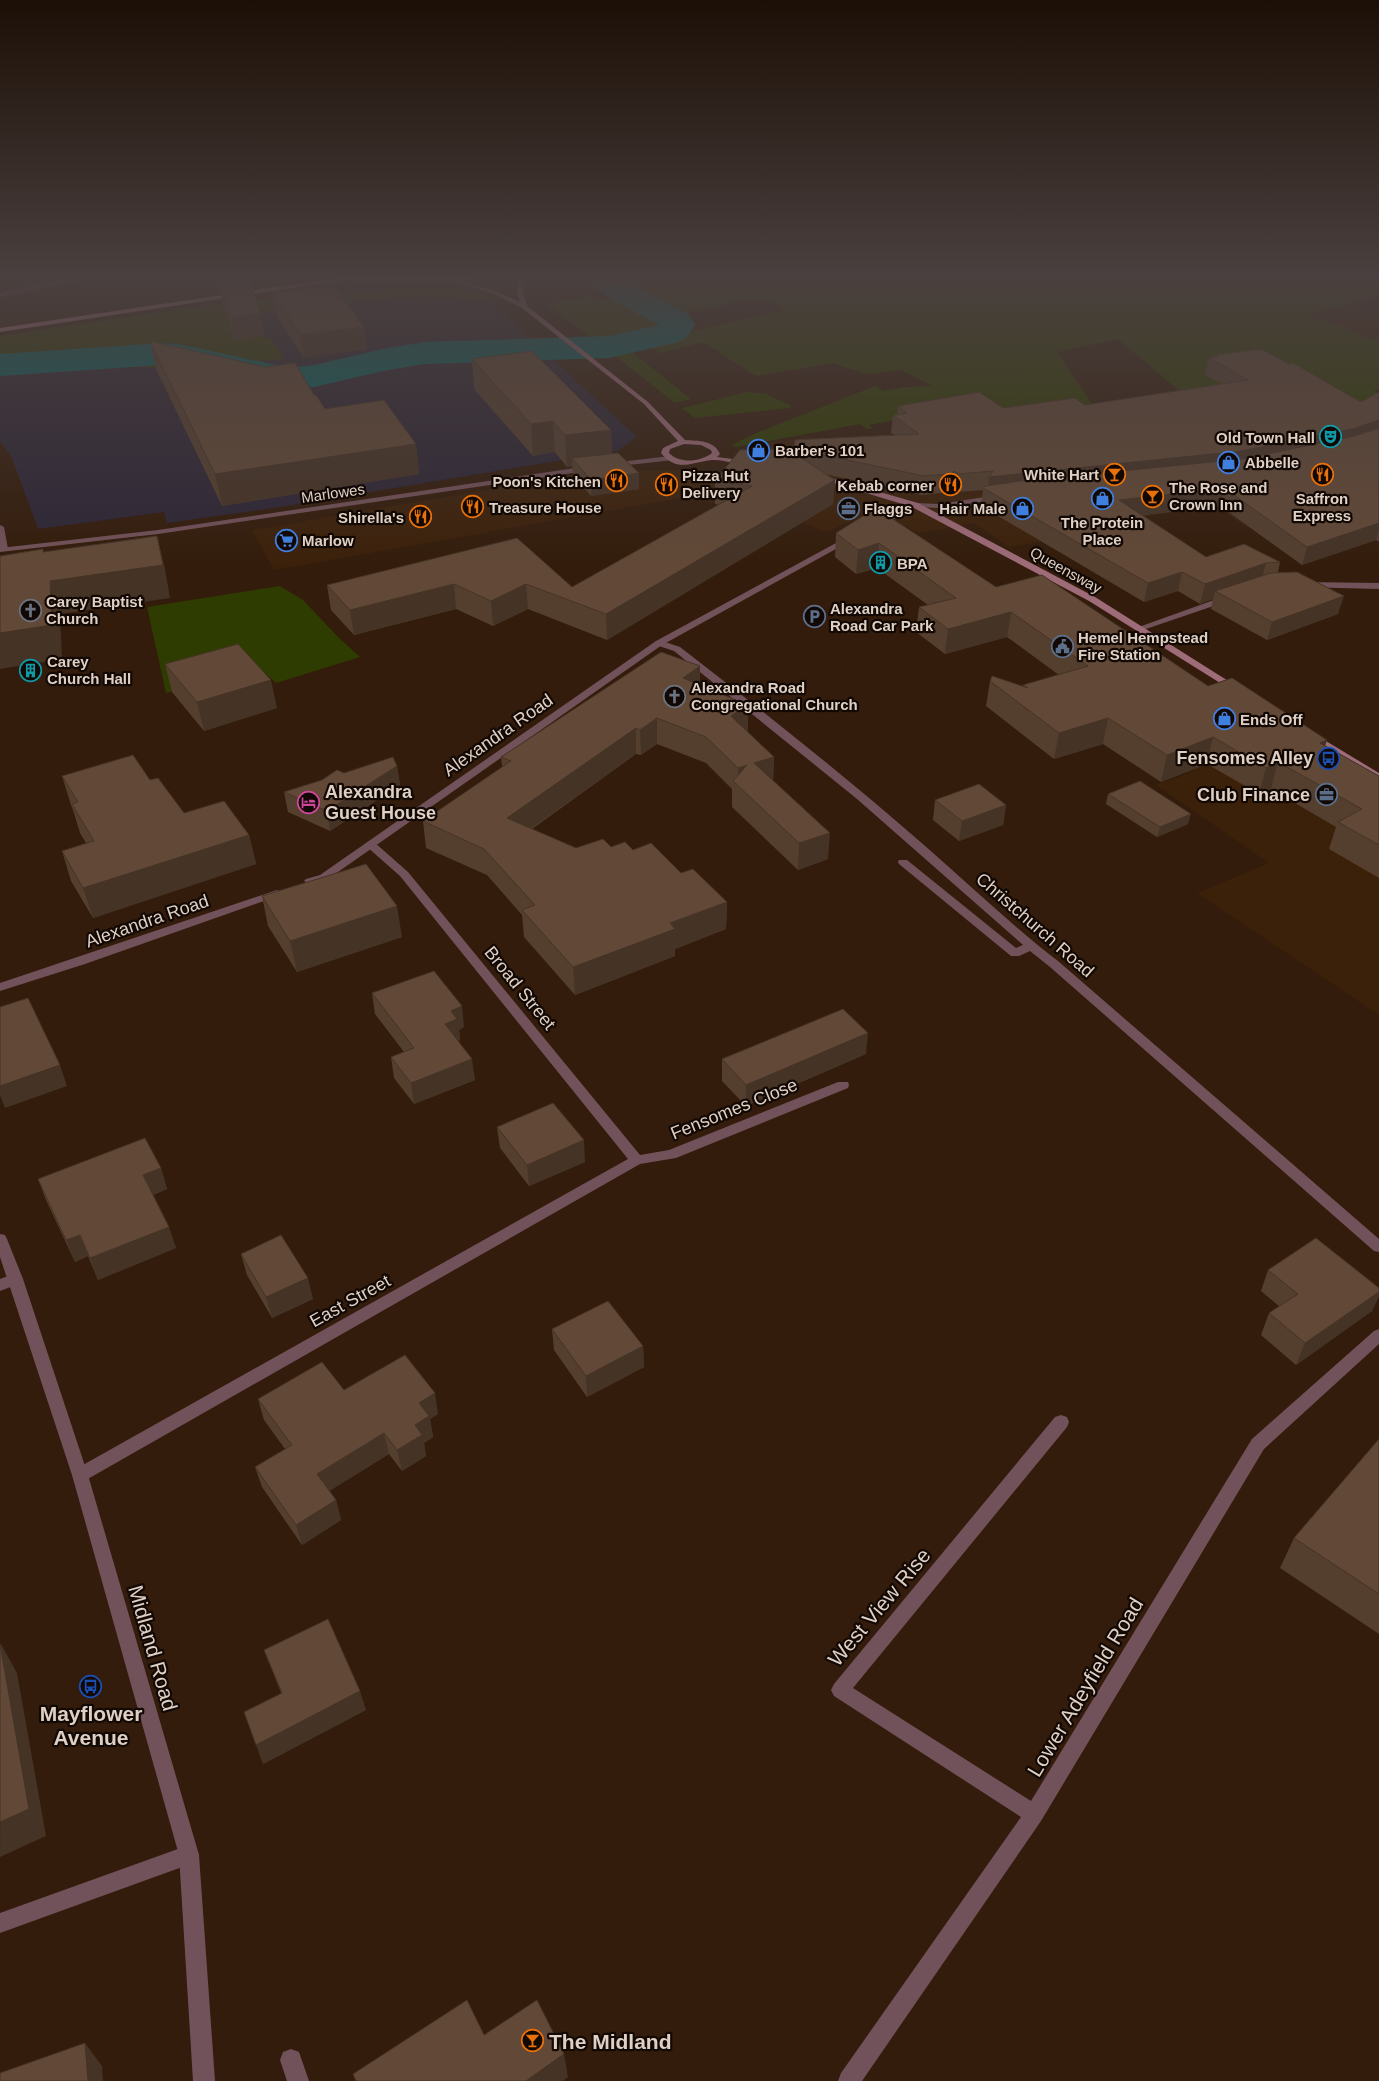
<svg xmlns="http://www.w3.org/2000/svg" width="1379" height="2081" font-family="Helvetica,sans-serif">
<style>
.built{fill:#3c210a}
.education{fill:#2d2636}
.green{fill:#2f3c01}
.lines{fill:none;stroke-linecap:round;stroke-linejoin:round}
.river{fill:#016668;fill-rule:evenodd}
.minor{fill:#72525a;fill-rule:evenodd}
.tertiary{fill:#72525a;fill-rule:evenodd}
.secondary{fill:#9e6b79;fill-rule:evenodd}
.primary{fill:#c07f91;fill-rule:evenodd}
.wall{fill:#543f2f}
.shaded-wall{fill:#453326}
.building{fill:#624937;stroke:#453326}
.labels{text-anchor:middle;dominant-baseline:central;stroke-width:4.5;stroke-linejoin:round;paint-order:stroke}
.far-poi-label{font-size:15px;font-weight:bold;fill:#dfd0c6;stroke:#130904;text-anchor:start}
.far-street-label{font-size:15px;fill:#dfd0c6;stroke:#130904}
.street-label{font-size:18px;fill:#dfd0c6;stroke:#130904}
.poi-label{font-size:18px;font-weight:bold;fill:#dfd0c6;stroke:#130904;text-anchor:end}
.near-street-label{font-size:21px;fill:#dfd0c6;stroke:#130904}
.near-poi-label{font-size:21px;font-weight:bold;fill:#dfd0c6;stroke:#130904}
</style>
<rect width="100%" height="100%" fill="#331c0b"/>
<path class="built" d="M 1349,304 L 1368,310 L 1379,307 L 1379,341 L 1306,314 Z
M 811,437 L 862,450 L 1343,508 L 1246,527 L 1217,507 L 1138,517 L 1140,525 L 1009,547 L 974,523 L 919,533 L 874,510 L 827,532 L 771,511 L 681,498 L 274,570 L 252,530 L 570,476 L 614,471 L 697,470 L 728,473 L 741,453 L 755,445 Z
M 1130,730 L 1379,797 L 1379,1015 L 1197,893 L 1269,863 L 1156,785 L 1194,771 Z"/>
<path class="education" d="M 429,293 L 490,301 L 637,437 L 617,451 L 280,507 L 167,523 L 164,512 L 38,529 L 12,458 L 0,441 L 0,348 L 334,301 Z"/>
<path class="green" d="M 0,275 L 71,275 L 15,284 L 0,282 Z
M 253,275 L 346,275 L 262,287 Z
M 556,275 L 1379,275 L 1379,296 L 1307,314 L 1302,312 L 1379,341 L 1379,389 L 1374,391 L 1379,393 L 1374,403 L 1195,404 L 1118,339 L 1057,352 L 1093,405 L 915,416 L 869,425 L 873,428 L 867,429 L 860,424 L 736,447 L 732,445 L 756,433 L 875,386 L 884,391 L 905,387 L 930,386 L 938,389 L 901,370 L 867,374 L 832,363 L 756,376 L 703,342 L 661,353 L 640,343 L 784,310 L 769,301 L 748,299 L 681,314 L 656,318 L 657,325 C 644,341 618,339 600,344 L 546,304 L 594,296 L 603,301 L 617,298 L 587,280 L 564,281 Z
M 433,288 L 469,290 L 497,299 L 495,302 L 426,296 L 334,303 L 243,316 L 257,333 L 272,340 L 284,359 L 251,362 L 232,359 L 149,368 L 142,357 L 0,369 L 0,336 L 203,306 L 315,292 Z
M 622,345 L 623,345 L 691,399 L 675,403 L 606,349 Z
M 747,392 L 765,394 L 791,405 L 790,408 L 695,418 L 682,408 Z
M 280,586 L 303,600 L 338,637 L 360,657 L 276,683 L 258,666 L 166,693 L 147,607 Z"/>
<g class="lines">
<path class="river" d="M 587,275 L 620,275 L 637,287 L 687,313 L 695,325 L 687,337 L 679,342 L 609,358 L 424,364 L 383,371 L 314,387 L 290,390 L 178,366 L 162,365 L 0,376 L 0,354 L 162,343 L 178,344 L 290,368 L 314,365 L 383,349 L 424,342 L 609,336 L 659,325 L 605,295 L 597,289 Z"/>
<path class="minor" d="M 93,275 L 104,275 L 0,297 L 0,293 L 32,285 Z
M 0,525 L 4,527 L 8,549 L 4,551 L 0,549 Z
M 1304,582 L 1379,583 L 1379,589 L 1301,587 L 1300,585 Z
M 1228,595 L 1232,598 L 1231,600 L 1143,630 L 1140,631 L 1136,628 Z
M 659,640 L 680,647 C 763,711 845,776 924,845 C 969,884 1011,925 1058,961 L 1379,1239 L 1379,1252 L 1374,1251 L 1050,967 L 1030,951 L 1019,956 L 1011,956 L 899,864 L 898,862 L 899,860 L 907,860 L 1016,948 L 1023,945 L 857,799 L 674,651 L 656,645 L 654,643 Z
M 370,841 L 374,842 L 408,872 L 640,1155 L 669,1150 L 838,1082 L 848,1082 L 849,1085 L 848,1088 L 676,1158 L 640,1164 L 86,1480 L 80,1482 L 74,1480 L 72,1475 L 74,1470 L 628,1159 L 400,876 L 366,846 L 365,844 Z
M 16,1273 L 21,1275 L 23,1279 L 21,1283 L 0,1291 L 0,1279 Z
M 1379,1329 L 1379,1344 L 1264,1449 L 1041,1821 L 862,2081 L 838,2081 L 841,2073 L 1021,1817 L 834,1696 L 831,1690 L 834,1684 L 1055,1417 L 1061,1415 L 1067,1417 L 1069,1422 L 1067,1427 L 853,1688 L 1031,1801 L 1252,1439 L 1374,1331 Z
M 189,1845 L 196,1848 L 199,1855 L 196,1862 L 0,1933 L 0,1913 Z
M 291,2049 L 299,2052 L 309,2081 L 287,2081 L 280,2060 L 283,2052 Z"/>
<path class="tertiary" d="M 670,456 L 674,458 L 673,460 L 611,467 L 607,465 L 611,463 Z
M 589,466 L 593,468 L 592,470 L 158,534 L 0,552 L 0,548 L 158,530 Z
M 998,495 L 1001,495 L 1001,499 L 939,508 L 916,507 L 879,527 L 872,525 L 915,503 L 939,504 Z
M 847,537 L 854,539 L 662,645 L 328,879 L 310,884 L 304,881 L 306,879 L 320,875 L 656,641 Z
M 277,890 L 283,893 L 281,895 L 85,964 L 0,991 L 0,983 Z
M 0,1234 L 5,1235 L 7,1239 L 23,1279 L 88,1475 L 199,1855 L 215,2081 L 193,2081 L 179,1855 L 72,1475 L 0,1257 Z"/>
<path class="secondary" d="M 519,275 L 525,275 L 523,293 L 527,306 L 648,402 L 685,440 C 698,441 714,440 720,454 L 717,457 L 748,461 L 752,463 L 751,465 C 738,466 725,459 712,460 C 692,462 677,473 661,453 L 663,448 L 678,441 L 644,404 L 522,308 L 492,293 L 445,280 L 448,278 L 496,291 L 520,302 L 517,293 ZM 684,444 L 701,445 L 711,450 L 712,453 C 700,462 680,464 669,453 L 670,449 Z
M 817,474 L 918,503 L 1095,597 L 1241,689 L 1239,691 L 1233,691 L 1089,601 L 912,507 L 817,478 Z
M 1311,732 L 1379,773 L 1379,780 L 1308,737 L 1308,733 Z"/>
<path class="primary" d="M 356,275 L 366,275 L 356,278 L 430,276 L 448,278 L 505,275 L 448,282 L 354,282 L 352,279 L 0,332 L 0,328 Z"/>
</g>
<path class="wall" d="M 213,275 L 244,275 L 261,314 L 265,336 L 235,340 L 222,300 L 221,293 L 220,293 Z
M 273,293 L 364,327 L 367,349 L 304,358 L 276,315 Z
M 150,341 L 314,395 L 325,409 L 416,444 L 419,474 L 222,506 L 156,369 Z
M 1215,355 L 1289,364 L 1361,402 L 1379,392 L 1379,542 L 1376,540 L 1302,565 L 1220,506 L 1142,515 L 1206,557 L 1280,562 L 1278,572 L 1338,614 L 1267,640 L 1211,609 L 1213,599 L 1200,604 L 1178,591 L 1144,602 L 981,506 L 983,490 L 957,492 L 952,489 L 949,492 L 922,495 L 825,474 L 835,480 L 833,504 L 607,640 L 528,609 L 493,626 L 456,609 L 354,635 L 331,610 L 327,585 L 517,538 L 572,587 L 719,505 L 715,504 L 715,481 L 794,453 L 795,440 L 895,435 L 891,433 L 893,415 L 897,415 L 898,406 L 1003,408 L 1085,405 L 1222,384 L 1205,375 L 1209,358 L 1215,357 Z
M 472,359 L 611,430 L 612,454 L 639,473 L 639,489 L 591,496 L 573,474 L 572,466 L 567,467 L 555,452 L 533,456 L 474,389 Z
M 876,508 L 996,587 L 1208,686 L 1325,746 L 1379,776 L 1379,878 L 1329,849 L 1336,827 L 1271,789 L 1259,794 L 1207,764 L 1161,782 L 1103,744 L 1054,759 L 986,706 L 990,681 L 1023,687 L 1023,685 L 1059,675 L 1007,637 L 945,654 L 916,632 L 919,607 L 928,605 L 877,568 L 856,574 L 835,557 L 836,533 Z
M 165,664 L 277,708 L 204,731 L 172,692 Z
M 700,666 L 700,685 L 748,730 L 746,731 L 774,757 L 773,781 L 828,859 L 798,870 L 732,807 L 732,789 L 706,763 L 657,744 L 641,755 L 636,754 L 532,829 L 576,848 L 611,847 L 633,850 L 681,873 L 727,902 L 726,929 L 675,949 L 675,956 L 575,995 L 524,937 L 522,915 L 487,875 L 426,848 L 423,821 L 502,767 L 501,757 Z
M 397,766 L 400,785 L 330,831 L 288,812 L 284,792 L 344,773 Z
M 62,776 L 150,780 L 184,813 L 249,835 L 256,864 L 93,918 L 71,881 L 62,851 L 86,843 L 80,833 L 73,810 L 71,805 Z
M 1108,794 L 1188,824 L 1157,837 L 1106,804 Z
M 935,800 L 1006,805 L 1003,825 L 959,841 L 933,820 Z
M 262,896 L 402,937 L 297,972 L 268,926 Z
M 372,993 L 464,1027 L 459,1030 L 460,1040 L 458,1041 L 475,1080 L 414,1104 L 394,1078 L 391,1057 L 404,1052 L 375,1014 Z
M 866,1054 L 746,1106 L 722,1081 L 722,1059 Z
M 497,1127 L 585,1162 L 529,1186 L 500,1148 Z
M 161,1168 L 167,1189 L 153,1195 L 176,1248 L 98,1280 L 88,1256 L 75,1262 L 46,1200 L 38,1179 Z
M 241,1254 L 313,1299 L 272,1318 L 247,1275 Z
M 1268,1270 L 1379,1288 L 1379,1296 L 1372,1311 L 1296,1365 L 1261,1335 L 1269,1313 L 1279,1306 L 1261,1291 Z
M 552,1329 L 643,1346 L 644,1367 L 587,1397 L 554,1350 Z
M 344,1390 L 438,1414 L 430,1419 L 433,1437 L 424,1443 L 426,1456 L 402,1471 L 389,1454 L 329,1491 L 336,1500 L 341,1520 L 302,1545 L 262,1487 L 255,1467 L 285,1449 L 264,1420 L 258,1399 Z
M 1379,1439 L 1379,1634 L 1280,1568 L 1294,1538 Z
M 264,1650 L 366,1710 L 263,1764 L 281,1693 Z"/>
<path class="shaded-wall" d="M 218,282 L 219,282 L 221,293 L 220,293 Z
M 261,314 L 265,336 L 235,340 L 231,317 Z
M 364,327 L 367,349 L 304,358 L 300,335 Z
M 1379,420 L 1379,436 L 1348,446 L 988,490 L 989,477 Z
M 553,421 L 555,452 L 533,456 L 531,424 Z
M 611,430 L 612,461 L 572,458 L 572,466 L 567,467 L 565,435 Z
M 416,444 L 419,474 L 222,506 L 215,474 Z
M 954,471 L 952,489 L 949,492 L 951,474 Z
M 639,473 L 639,489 L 591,496 L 591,480 Z
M 835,480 L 833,504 L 607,640 L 606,614 Z
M 1224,488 L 1220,506 L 1116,519 L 1119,500 Z
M 1379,523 L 1379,529 L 1376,540 L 1302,565 L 1307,547 Z
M 157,536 L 165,569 L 170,598 L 60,614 L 62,659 L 0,669 L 0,633 L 43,552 L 43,549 L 52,580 Z
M 879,543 L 877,568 L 856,574 L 858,550 Z
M 1266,563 L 1261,582 L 1215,591 L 1213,599 L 1200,604 L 1205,584 Z
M 1182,572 L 1178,591 L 1144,602 L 1148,583 Z
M 454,584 L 456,609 L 354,635 L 350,610 Z
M 526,584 L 528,609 L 493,626 L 491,601 Z
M 1344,596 L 1338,614 L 1267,640 L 1272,622 Z
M 1011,612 L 1007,637 L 945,654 L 948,629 Z
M 700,666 L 700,691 L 683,678 Z
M 271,680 L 277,708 L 204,731 L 197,702 Z
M 748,705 L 748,730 L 731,742 L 731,716 Z
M 657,718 L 657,744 L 641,755 L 640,730 Z
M 1108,718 L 1103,744 L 1054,759 L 1059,733 Z
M 636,728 L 636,754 L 509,844 L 507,818 Z
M 1213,737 L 1207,764 L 1161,782 L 1167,755 Z
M 1327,740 L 1319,766 L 1320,743 Z
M 774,757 L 773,783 L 754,763 Z
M 1278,762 L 1271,789 L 1259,794 L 1266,768 Z
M 747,765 L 738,785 L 738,768 Z
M 397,766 L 400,785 L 330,831 L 327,811 Z
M 1006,805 L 1003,825 L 959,841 L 962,821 Z
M 1191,814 L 1188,824 L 1157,837 L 1160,827 Z
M 830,833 L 828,859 L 798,870 L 799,843 Z
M 249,835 L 256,864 L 93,918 L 83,888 Z
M 727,902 L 726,929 L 675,949 L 675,956 L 575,995 L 573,967 L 670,923 Z
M 397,906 L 402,937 L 297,972 L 290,941 Z
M 462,1006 L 464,1027 L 459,1030 L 460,1040 L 448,1045 L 445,1024 L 451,1011 Z
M 868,1033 L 866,1054 L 746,1106 L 746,1085 Z
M 472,1059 L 475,1080 L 414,1104 L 411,1083 Z
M 60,1065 L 67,1086 L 5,1108 L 0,1095 L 0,1086 Z
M 584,1140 L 585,1162 L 529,1186 L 527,1165 Z
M 161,1168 L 167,1189 L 150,1196 L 143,1175 Z
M 169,1227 L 176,1248 L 98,1280 L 90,1258 Z
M 80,1235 L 88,1256 L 75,1262 L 66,1240 Z
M 308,1278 L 313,1299 L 272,1318 L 266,1297 Z
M 1379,1292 L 1379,1296 L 1372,1311 L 1296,1365 L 1305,1343 Z
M 643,1346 L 644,1367 L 587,1397 L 586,1376 Z
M 435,1393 L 438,1414 L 430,1419 L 433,1437 L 424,1443 L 426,1456 L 402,1471 L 397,1450 L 415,1425 L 419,1403 Z
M 384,1433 L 389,1454 L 323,1495 L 317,1474 Z
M 336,1500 L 341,1520 L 302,1545 L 296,1525 Z
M 1,1644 L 17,1673 L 46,1836 L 0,1857 Z
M 360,1691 L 366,1710 L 263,1764 L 256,1745 Z
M 85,2043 L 102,2066 L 103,2081 L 88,2081 Z
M 564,2054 L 568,2077 L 563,2081 L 526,2081 Z"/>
<path class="building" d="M 215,275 L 245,275 L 218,279 L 219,281 L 218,282 Z
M 247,275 L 261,314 L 231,317 L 218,279 Z
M 333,286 L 364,327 L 300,335 L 273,293 Z
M 150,341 L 265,367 L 295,363 L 314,395 L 316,395 L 325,409 L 384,400 L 416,444 L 215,474 Z
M 1261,349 L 1289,364 L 1293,363 L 1361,402 L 1379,392 L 1379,420 L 1352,429 L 1241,451 L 989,477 L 993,471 L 959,474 L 954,471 L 951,474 L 924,476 L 794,449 L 795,440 L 919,434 L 893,415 L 907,413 L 898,406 L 979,392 L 1003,408 L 1075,398 L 1085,405 L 1248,380 L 1209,358 L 1218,357 L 1215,355 Z
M 532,351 L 611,430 L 565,435 L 553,421 L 531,424 L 472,359 Z
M 1379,428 L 1379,523 L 1307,547 L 1224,488 L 1119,500 L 1206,557 L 1244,544 L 1280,562 L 1266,563 L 1205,584 L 1182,572 L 1148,583 L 983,488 L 985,486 L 1020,481 L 1242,459 L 1355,436 Z
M 774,449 L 791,451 L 835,480 L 606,614 L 526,584 L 491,601 L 454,584 L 350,610 L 327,585 L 517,538 L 572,587 L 752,486 L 715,481 L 740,450 Z
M 618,453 L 639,473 L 591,480 L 572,458 Z
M 876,508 L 996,587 L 1042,575 L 1208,686 L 1232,678 L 1327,740 L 1320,743 L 1379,776 L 1379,845 L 1338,822 L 1362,809 L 1278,762 L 1266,768 L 1213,737 L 1167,755 L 1108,718 L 1059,733 L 990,681 L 992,676 L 1028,688 L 1023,685 L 1088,666 L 1011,612 L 948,629 L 919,607 L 956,598 L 879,543 L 858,550 L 836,533 Z
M 157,536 L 163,565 L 50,581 L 52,625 L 0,633 L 0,556 L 43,549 L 43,552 Z
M 1297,572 L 1344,596 L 1272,622 L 1215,591 L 1271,573 Z
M 238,644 L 271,680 L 197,702 L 165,664 Z
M 661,652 L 700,666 L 683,678 L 748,705 L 731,716 L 774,757 L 754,763 L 830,833 L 799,843 L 733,781 L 747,765 L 738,768 L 706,737 L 657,718 L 640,730 L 636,728 L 507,818 L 576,848 L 603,839 L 611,847 L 625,842 L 633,850 L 651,843 L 681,873 L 693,869 L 727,902 L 670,923 L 675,929 L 573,967 L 522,910 L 535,905 L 484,849 L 423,821 L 511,761 L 501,757 Z
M 133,755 L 150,780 L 158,778 L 184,813 L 224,801 L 249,835 L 83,888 L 62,851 L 94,841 L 72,804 L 78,802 L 62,776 Z
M 393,757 L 397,766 L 327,811 L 284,792 L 322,780 L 337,770 L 344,773 Z
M 1140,781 L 1191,814 L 1160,827 L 1108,794 Z
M 979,784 L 1006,805 L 962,821 L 935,800 Z
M 366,864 L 397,906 L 290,941 L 262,896 Z
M 434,971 L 462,1006 L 451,1011 L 457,1019 L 445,1024 L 472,1059 L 411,1083 L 391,1057 L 414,1048 L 372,993 Z
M 28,998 L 60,1065 L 0,1086 L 0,1007 Z
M 843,1009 L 868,1033 L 746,1085 L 722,1059 Z
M 553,1103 L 584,1140 L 527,1165 L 497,1127 Z
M 145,1138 L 161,1168 L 143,1175 L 169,1227 L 90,1258 L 80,1235 L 66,1240 L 38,1179 Z
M 281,1235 L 308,1278 L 266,1297 L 241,1254 Z
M 1316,1238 L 1379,1288 L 1379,1292 L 1305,1343 L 1269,1313 L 1298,1294 L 1268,1270 Z
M 608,1301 L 643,1346 L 586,1376 L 552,1329 Z
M 405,1355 L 435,1393 L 419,1403 L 429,1416 L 415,1425 L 422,1435 L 397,1450 L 384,1433 L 317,1474 L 336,1500 L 296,1525 L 255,1467 L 292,1445 L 258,1399 L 322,1362 L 344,1390 Z
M 1379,1439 L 1379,1594 L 1294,1538 Z
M 328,1619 L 360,1691 L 256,1745 L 244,1712 L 282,1693 L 264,1650 Z
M 0,1644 L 29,1809 L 0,1822 Z
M 467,2000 L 484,2035 L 537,2000 L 564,2054 L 526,2081 L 356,2081 L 353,2074 Z
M 85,2043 L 88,2081 L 0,2081 L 0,2073 Z"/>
<linearGradient id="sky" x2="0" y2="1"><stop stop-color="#1c0f06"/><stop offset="0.49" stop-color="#4a403f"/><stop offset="1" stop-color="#4a403f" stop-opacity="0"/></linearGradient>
<rect width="1379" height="566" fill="url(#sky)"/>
<defs>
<symbol id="theatre-ring" viewBox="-11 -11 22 22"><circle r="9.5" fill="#130904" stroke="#0f9aa8" stroke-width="1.5"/><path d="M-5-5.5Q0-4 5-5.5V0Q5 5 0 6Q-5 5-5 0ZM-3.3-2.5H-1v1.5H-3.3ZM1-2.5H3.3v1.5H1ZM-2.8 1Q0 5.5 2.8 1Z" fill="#0f9aa8"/></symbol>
<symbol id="shop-ring" viewBox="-11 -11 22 22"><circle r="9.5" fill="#130904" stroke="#3f7fe0" stroke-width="1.5"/><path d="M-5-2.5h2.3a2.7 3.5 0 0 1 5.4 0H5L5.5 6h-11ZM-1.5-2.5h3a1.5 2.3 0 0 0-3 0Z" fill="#3f7fe0"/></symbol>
<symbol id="bar-ring" viewBox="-11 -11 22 22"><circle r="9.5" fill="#130904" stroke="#e8710a" stroke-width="1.5"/><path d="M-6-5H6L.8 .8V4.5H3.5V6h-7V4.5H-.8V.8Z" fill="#e8710a"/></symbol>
<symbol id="restaurant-ring" viewBox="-11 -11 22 22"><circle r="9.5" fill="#130904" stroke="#e8710a" stroke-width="1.5"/><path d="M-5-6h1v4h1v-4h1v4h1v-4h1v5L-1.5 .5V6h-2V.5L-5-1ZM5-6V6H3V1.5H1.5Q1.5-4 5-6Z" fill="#e8710a"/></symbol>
<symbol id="office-ring" viewBox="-11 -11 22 22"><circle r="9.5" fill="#130904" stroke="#5c6f8a" stroke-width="1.5"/><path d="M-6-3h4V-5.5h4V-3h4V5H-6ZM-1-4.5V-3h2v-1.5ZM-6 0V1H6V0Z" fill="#5c6f8a"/></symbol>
<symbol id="supermarket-ring" viewBox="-11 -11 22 22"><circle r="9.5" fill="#130904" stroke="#3f7fe0" stroke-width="1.5"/><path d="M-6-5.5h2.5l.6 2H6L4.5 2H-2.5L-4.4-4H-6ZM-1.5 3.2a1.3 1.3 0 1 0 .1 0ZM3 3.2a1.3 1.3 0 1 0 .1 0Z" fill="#3f7fe0"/></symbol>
<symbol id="building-ring" viewBox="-11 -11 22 22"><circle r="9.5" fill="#130904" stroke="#0f9aa8" stroke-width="1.5"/><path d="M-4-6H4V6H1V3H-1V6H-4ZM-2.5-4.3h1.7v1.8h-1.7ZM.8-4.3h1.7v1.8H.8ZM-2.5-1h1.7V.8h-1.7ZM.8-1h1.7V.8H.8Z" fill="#0f9aa8"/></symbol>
<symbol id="church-ring" viewBox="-11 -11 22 22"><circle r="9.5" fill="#130904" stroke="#6b7280" stroke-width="1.5"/><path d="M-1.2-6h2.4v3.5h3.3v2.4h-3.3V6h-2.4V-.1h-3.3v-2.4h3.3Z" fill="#6b7280"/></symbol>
<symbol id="parking-ring" viewBox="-11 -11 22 22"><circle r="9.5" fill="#130904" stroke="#5c6f8a" stroke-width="1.5"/><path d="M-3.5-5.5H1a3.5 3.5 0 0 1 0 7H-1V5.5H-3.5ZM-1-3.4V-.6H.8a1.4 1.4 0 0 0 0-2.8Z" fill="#5c6f8a"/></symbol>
<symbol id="civic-ring" viewBox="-11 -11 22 22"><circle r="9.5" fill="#130904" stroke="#5c6f8a" stroke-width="1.5"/><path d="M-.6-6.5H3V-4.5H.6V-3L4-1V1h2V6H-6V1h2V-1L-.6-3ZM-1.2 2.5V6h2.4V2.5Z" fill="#5c6f8a"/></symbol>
<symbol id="bus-ring" viewBox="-11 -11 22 22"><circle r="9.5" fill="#130904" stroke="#1a4fb4" stroke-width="1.5"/><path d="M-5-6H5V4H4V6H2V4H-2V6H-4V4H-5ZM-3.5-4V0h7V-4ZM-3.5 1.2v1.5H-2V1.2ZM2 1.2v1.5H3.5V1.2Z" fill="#1a4fb4"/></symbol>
<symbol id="hotel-ring" viewBox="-11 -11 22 22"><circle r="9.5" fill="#130904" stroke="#d1479c" stroke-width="1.5"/><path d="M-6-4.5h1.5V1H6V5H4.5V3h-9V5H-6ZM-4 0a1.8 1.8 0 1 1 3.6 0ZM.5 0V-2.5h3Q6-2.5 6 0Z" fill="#d1479c"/></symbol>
</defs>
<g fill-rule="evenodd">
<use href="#theatre-ring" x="1318" y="424" width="25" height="25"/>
<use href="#shop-ring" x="746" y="438" width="25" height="25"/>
<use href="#shop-ring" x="1216" y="450" width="25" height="25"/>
<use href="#bar-ring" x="1102" y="462" width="25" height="25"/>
<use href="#restaurant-ring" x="1310" y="462" width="25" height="25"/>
<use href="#restaurant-ring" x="604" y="468" width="25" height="25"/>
<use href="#restaurant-ring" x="654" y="472" width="25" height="25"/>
<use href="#restaurant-ring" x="938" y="472" width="25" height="25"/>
<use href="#bar-ring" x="1140" y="484" width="25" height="25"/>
<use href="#shop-ring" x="1090" y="486" width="25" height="25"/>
<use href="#restaurant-ring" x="460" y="494" width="25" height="25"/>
<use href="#office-ring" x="836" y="496" width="25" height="25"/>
<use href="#shop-ring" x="1010" y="496" width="25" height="25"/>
<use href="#restaurant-ring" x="408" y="504" width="25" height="25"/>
<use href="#supermarket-ring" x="274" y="528" width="25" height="25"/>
<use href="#building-ring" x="868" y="550" width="25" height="25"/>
<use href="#church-ring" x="18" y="598" width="25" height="25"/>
<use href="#parking-ring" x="802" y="604" width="25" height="25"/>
<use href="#civic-ring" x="1050" y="634" width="25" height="25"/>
<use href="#building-ring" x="18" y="658" width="25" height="25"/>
<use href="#church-ring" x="662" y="684" width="25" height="25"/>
<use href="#shop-ring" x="1212" y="706" width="25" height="25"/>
<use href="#bus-ring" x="1316" y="746" width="25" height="25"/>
<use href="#office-ring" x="1314" y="782" width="25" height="25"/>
<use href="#hotel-ring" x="296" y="790" width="25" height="25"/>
<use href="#bus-ring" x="78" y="1674" width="25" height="25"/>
<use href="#bar-ring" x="520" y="2028" width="25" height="25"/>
</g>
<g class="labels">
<g class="far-poi-label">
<text x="1315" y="437" text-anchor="end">Old Town Hall</text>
<text x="775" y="450">Barber's 101</text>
<text x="1245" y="462">Abbelle</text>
<text x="1099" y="474" text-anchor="end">White Hart</text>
<text x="682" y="475">Pizza Hut<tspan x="682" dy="17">Delivery</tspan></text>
<text x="601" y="481" text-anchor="end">Poon's Kitchen</text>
<text x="934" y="485" text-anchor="end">Kebab corner</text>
<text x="1169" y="487">The Rose and<tspan x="1169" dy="17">Crown Inn</tspan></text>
<text x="1322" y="498" text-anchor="middle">Saffron<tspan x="1322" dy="17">Express</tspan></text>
<text x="489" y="507">Treasure House</text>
<text x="864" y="508">Flaggs</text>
<text x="1006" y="508" text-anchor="end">Hair Male</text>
<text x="404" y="517" text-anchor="end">Shirella's</text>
<text x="1102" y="522" text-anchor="middle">The Protein<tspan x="1102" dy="17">Place</tspan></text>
<text x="302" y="540">Marlow</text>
<text x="897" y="563">BPA</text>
<text x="46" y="601">Carey Baptist<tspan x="46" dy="17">Church</tspan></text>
<text x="830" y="608">Alexandra<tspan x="830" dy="17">Road Car Park</tspan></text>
<text x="1078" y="637">Hemel Hempstead<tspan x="1078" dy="17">Fire Station</tspan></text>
<text x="47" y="661">Carey<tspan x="47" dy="17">Church Hall</tspan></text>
<text x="691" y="687">Alexandra Road<tspan x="691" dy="17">Congregational Church</tspan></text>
<text x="1240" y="719">Ends Off</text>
</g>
<g class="far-street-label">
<text transform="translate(333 493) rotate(-8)">Marlowes</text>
<text transform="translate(1066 570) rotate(29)">Queensway</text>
</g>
<g class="street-label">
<text transform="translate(498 735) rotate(-35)">Alexandra Road</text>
<text transform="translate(147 921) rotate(-19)">Alexandra Road</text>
<text transform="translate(1035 925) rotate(41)">Christchurch Road</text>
<text transform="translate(520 988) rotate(51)">Broad Street</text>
<text transform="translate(734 1109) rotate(-22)">Fensomes Close</text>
<text transform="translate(350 1301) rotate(-29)">East Street</text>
</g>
<g class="poi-label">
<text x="1313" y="758">Fensomes Alley</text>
<text x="325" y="792" text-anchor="start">Alexandra<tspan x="325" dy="21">Guest House</tspan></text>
<text x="1310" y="795">Club Finance</text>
</g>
<g class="near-street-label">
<text transform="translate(879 1607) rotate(-50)">West View Rise</text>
<text transform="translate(153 1648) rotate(74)">Midland Road</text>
<text transform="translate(1085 1687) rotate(-59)">Lower Adeyfield Road</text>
</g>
<g class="near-poi-label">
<text x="91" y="1713">Mayflower<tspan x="91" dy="24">Avenue</tspan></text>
<text x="549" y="2041" text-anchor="start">The Midland</text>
</g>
</g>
</svg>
